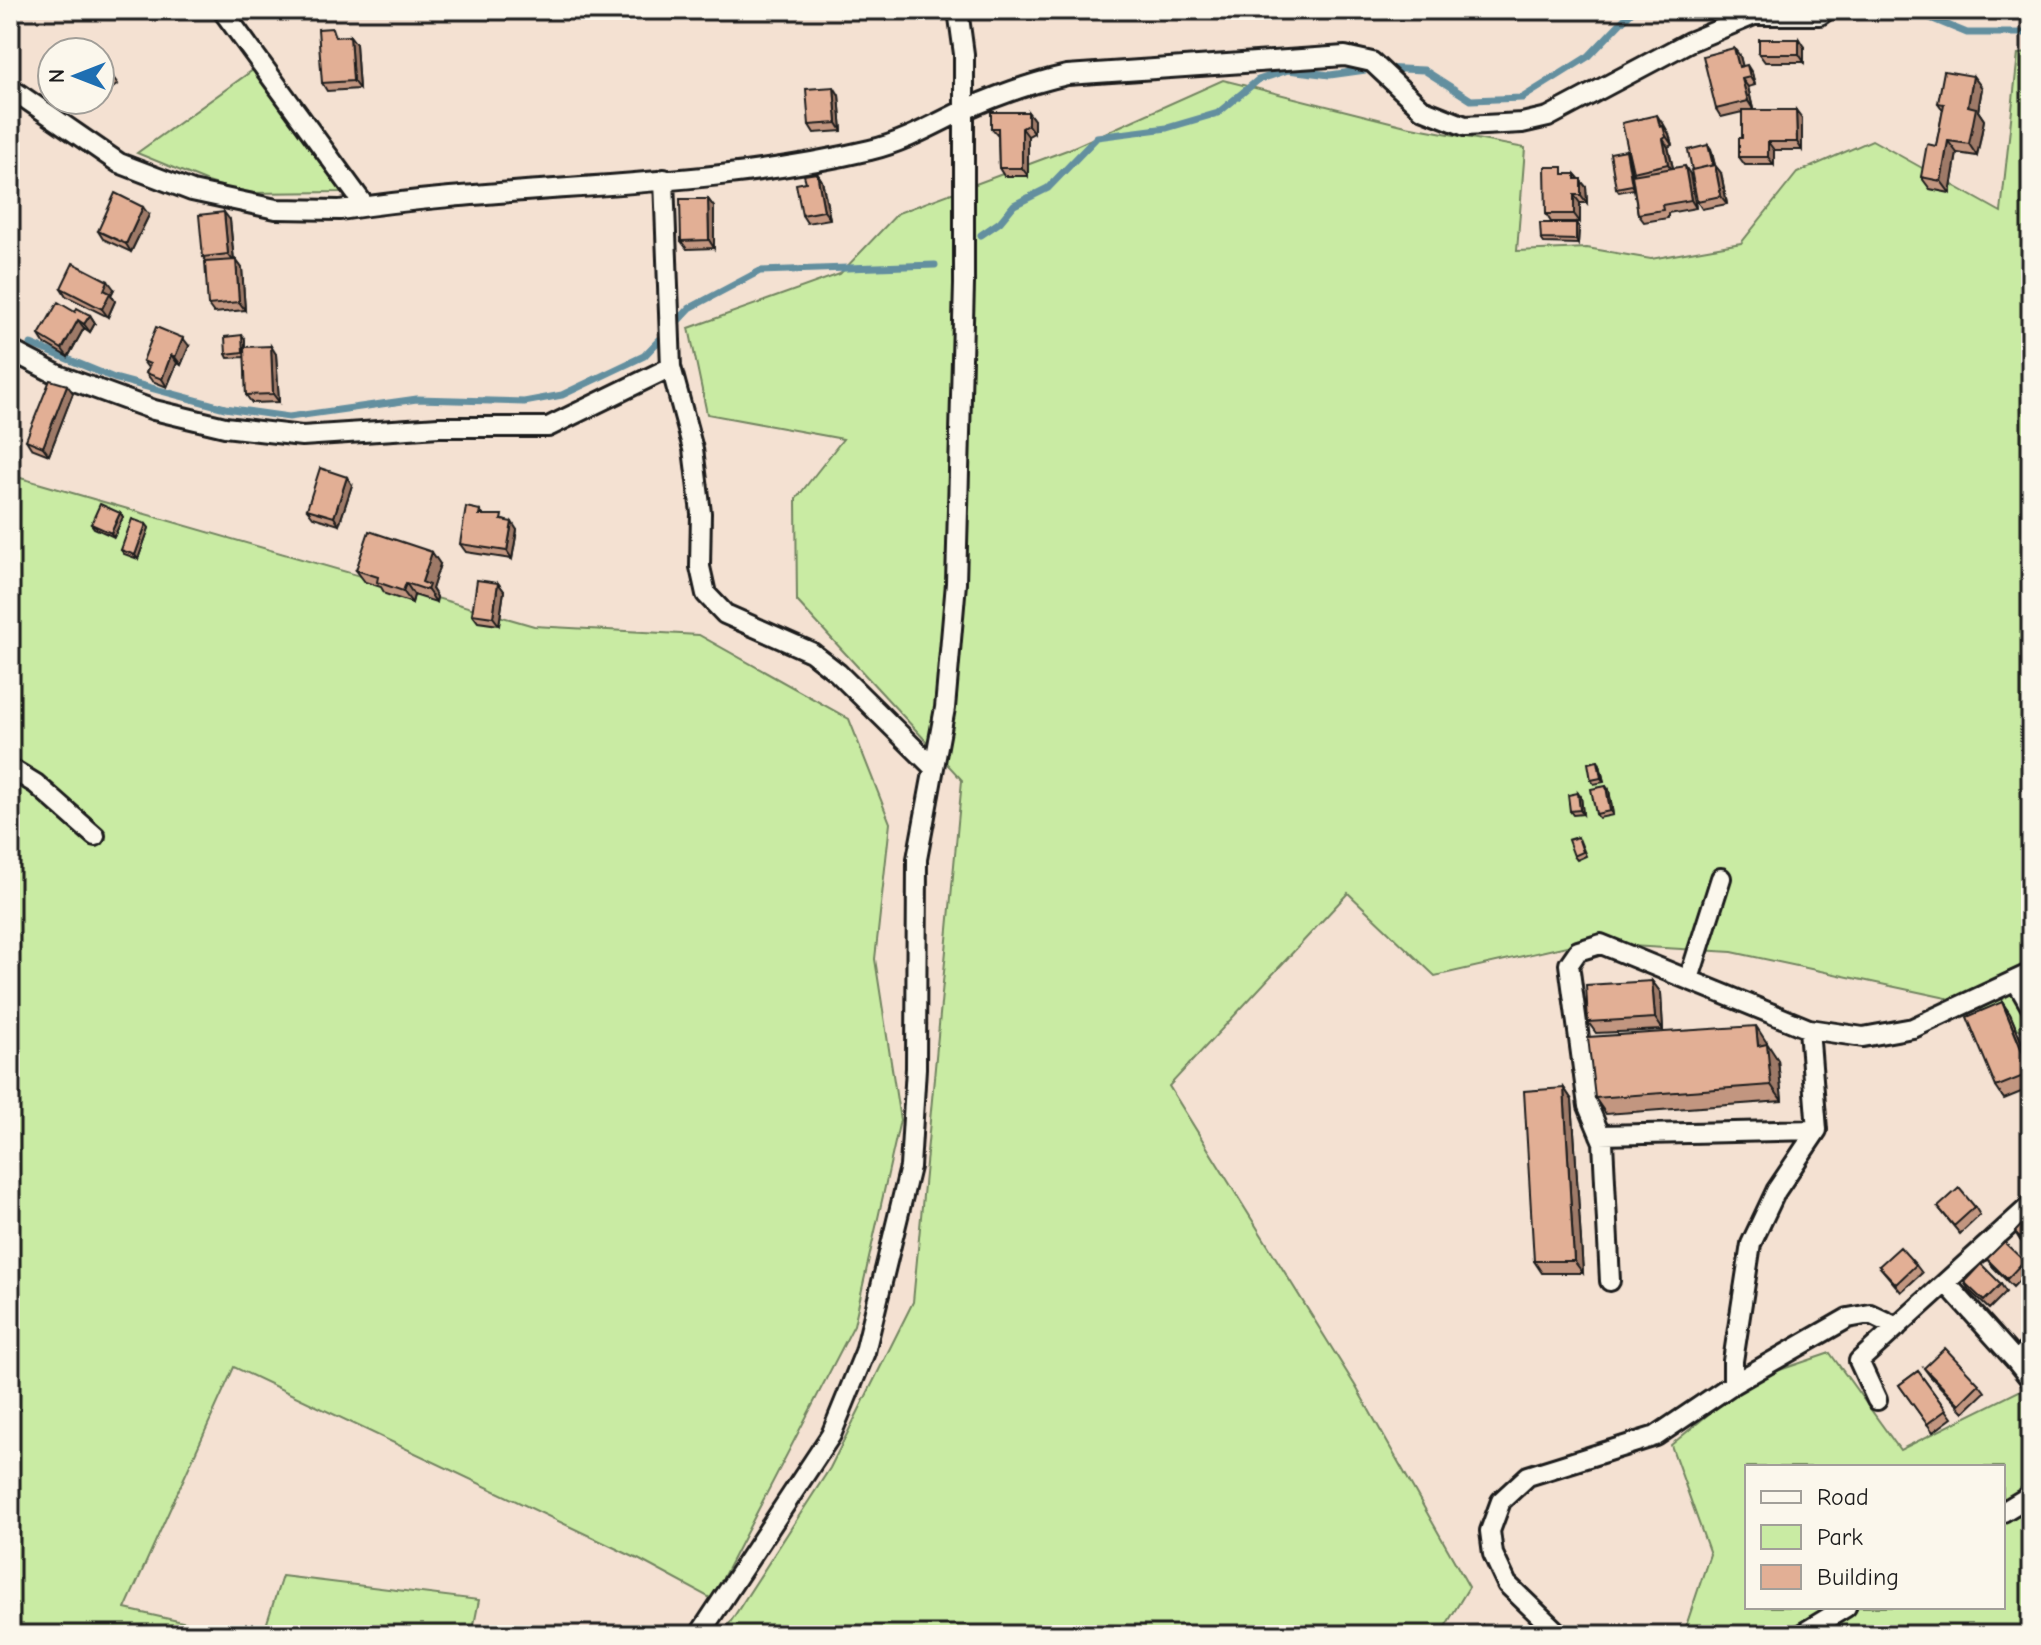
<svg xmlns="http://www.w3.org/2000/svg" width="2041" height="1645" font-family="'Comic Neue',sans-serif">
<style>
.green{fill:#c9eba3;stroke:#728460;stroke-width:2;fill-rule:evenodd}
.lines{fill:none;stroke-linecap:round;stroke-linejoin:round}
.stream{stroke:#648f9f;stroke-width:7}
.minor-casing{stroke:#1c1c1c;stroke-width:24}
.minor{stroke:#fbf7ec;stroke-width:18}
.wall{fill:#c29680;stroke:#1c1c1c;stroke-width:2}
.shaded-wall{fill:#9e7a68;stroke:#1c1c1c;stroke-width:2}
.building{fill:#e2af95;stroke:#1c1c1c;stroke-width:2}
</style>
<rect width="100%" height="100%" fill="#f4e1d2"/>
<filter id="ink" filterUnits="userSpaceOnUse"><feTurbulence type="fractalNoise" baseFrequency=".0125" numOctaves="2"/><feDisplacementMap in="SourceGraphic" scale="16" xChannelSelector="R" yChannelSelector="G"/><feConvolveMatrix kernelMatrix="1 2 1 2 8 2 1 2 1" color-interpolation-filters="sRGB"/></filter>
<g filter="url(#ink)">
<path class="green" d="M 2031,53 L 2031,1035 L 1965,1002 L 1732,952 L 1580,943 L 1435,976 L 1348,893 L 1169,1086 L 1356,1387 L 1469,1587 L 1440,1635 L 722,1635 L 830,1468 L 913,1302 L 962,780 L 797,601 L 796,499 L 843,439 L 707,414 L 689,328 L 840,274 L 898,213 L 1067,150 L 1223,80 L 1406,126 L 1525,148 L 1517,251 L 1587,248 L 1651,259 L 1741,243 L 1797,173 L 1872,140 L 2001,212 L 2018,54 Z
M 253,70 L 341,192 L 244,193 L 208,182 L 137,153 Z
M 10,475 L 534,626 L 699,635 L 849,719 L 890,823 L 875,959 L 900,1120 L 854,1325 L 712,1599 L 638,1559 L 234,1367 L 125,1609 L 240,1635 L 10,1635 Z
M 1830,1353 L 1900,1450 L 2031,1385 L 2031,1635 L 1683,1635 L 1710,1554 L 1671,1445 L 1750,1380 ZM 1747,1467 L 2003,1467 L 2003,1607 L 1747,1607 Z
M 282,1576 L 479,1600 L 472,1635 L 263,1635 Z"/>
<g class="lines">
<path class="stream" d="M 1911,10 L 1967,33 L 2031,33
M 981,235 L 1000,222 L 1014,205 L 1048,188 L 1097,137 L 1167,128 L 1218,113 L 1258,80 L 1288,70 L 1330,75 L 1380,68 L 1424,70 L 1471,100 L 1522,98 L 1589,56 L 1633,10
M 674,325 L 690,308 L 760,271 L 935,265
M 31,344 L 114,378 L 225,408 L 289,417 L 417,399 L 524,402 L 562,395 L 644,356 L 665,334"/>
<defs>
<path id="minor" d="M 222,10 L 365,206
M 10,88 L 119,163 L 192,191 L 276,209 L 340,210 C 515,183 697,191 870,150 C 904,142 933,125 964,110 C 998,95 1031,83 1067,75 L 1345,56 L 1372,62 L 1422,109 L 1465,126 L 1522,123 L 1548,117 L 1689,42 L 1754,15 L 1820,15 L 1827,10
M 664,179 L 671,367 L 693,449 L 701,513 L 700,567 L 706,594 L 725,614 L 811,652 L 838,673 L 933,767
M 10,350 L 58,375 L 154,410 L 225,427 L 302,436 L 439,427 L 548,427 L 671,367
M 10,768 L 36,784 L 95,836
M 1689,979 L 1721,878
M 2016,981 L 2031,1007
M 1600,1135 L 1817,1130
M 1610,1281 L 1603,1142 L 1588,1106 L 1569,964 L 1578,951 L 1601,944 L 1809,1029
M 1946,1283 L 2016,1361
M 2031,1347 L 2016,1361 L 2031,1380
M 1733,1384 L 1848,1318 L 1870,1314 L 1897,1327
M 1877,1400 L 1859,1361 L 2031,1205
M 2003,1512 L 2031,1495
M 699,1635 L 831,1435 L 865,1352 L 910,1167 L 916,1068 L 917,859 L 945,708 L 956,583 L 964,284 L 964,54 L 958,10
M 1560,1635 L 1507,1584 L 1493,1554 L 1490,1531 L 1501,1501 L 1528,1476 L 1656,1436 L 1733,1384 L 1733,1361 L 1751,1244 L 1776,1191 L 1817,1130 L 1809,1029 L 1863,1037 L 1913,1028 L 2031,973
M 1800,1635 L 1846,1607"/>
</defs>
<use href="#minor" class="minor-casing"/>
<use href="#minor" class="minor"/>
</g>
<path class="wall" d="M 350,36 L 356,44 L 359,89 L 327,91 L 322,83 L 338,37 Z
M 1804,47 L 1804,62 L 1765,62 L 1759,54 Z
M 1740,56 L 1742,66 L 1752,73 L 1755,85 L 1748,87 L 1753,109 L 1751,110 L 1802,118 L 1802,150 L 1774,150 L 1774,165 L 1745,165 L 1739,157 L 1742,138 L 1742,112 L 1721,117 L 1716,109 Z
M 100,60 L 118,84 L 100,97 Z
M 1973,76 L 1982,88 L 1978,111 L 1984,120 L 1977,156 L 1957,153 L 1950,193 L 1930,189 L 1921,177 L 1936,146 L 1943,110 L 1938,103 Z
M 839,95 L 842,131 L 814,133 L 809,125 Z
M 77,100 L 97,100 L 84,110 Z
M 1028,112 L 1034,120 L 1034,133 L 1028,136 L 1028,176 L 1004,176 L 999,168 L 998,136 L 991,128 Z
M 1663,123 L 1669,134 L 1672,145 L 1668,147 L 1673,168 L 1690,174 L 1696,208 L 1668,213 L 1668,218 L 1644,222 L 1638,214 L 1634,189 L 1619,192 L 1616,188 L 1626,150 L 1628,154 L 1632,175 L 1635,175 L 1633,172 Z
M 1708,145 L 1711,149 L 1715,166 L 1721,173 L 1727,204 L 1702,209 L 1697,201 Z
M 817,173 L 822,181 L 830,219 L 807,223 L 802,215 L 806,182 Z
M 1568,174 L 1575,174 L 1586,187 L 1587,203 L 1580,203 L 1580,222 L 1551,222 L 1546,214 Z
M 708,199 L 714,207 L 714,248 L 687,249 L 681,241 Z
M 149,215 L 131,252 L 103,239 L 98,231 Z
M 230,220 L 234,260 L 236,260 L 242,268 L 245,310 L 214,313 L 208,305 L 207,262 L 203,257 Z
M 1576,223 L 1579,227 L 1578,244 L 1544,243 L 1541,239 Z
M 61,288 L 114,289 L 111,295 L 115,301 L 108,317 L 66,296 Z
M 75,312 L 90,315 L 95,323 L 90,332 L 84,328 L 68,357 L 44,343 L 39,335 Z
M 242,335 L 245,339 L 245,347 L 276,354 L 279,402 L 252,403 L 246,395 L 245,357 L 228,358 L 226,354 Z
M 189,346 L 181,365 L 177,363 L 167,387 L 152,381 L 146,373 L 148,368 L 143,361 Z
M 73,393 L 49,455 L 31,448 L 26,440 Z
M 352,485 L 339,525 L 313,517 L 307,509 Z
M 480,510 L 483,515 L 506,521 L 517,530 L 512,559 L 466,552 L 460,544 Z
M 120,513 L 123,517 L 114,537 L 94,528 L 91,524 Z
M 146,524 L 149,528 L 138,559 L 124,554 L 121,550 Z
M 440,564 L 432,589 L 437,597 L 436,602 L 414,595 L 412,603 L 385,594 L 381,587 L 365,582 L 356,570 Z
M 498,583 L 504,591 L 499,625 L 478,622 L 472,614 Z
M 1600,765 L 1604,782 L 1594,784 L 1591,780 Z
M 1609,790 L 1613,815 L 1599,818 L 1596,814 Z
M 1581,797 L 1583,814 L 1573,815 L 1570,811 Z
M 1580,841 L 1586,856 L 1577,860 L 1574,856 Z
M 1652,981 L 1661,993 L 1663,1030 L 1596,1033 L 1588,1022 Z
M 2002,1002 L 2010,1014 L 2031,1064 L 2031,1088 L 2004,1099 L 1996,1087 Z
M 1767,1042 L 1767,1045 L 1778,1060 L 1782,1101 L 1606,1114 L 1595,1098 Z
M 1564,1088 L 1572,1100 L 1583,1273 L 1542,1273 L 1534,1261 Z
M 1938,1207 L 1975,1207 L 1980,1215 L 1960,1234 Z
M 2031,1215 L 2031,1251 L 2020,1240 L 2015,1232 Z
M 1987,1259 L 2024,1261 L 2030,1269 L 2013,1287 L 1993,1267 Z
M 1916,1265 L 1922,1273 L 1901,1292 L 1879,1266 Z
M 1964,1282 L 2001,1284 L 2006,1292 L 1989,1309 L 1969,1290 Z
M 1924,1368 L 1979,1384 L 1985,1392 L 1964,1412 L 1930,1376 Z
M 1918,1371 L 1952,1418 L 1933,1432 L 1899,1385 Z"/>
<path class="shaded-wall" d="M 350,36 L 356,44 L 359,89 L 353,81 Z
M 1799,39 L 1804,47 L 1804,62 L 1799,54 Z
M 1734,48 L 1740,56 L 1745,75 L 1739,67 Z
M 1747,65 L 1752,73 L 1755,85 L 1750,77 Z
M 1973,76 L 1982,88 L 1978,111 L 1984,120 L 1977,156 L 1969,144 L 1968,106 Z
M 1742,79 L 1748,87 L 1753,109 L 1748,101 Z
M 834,87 L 839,95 L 842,131 L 837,123 Z
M 1796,110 L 1802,118 L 1802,150 L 1797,142 Z
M 1028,112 L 1034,120 L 1034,133 L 1028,125 Z
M 1657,115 L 1669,134 L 1672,145 L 1660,127 Z
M 1022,128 L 1028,136 L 1028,176 L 1022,168 Z
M 1663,139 L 1668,147 L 1674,172 L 1668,164 Z
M 1948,141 L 1957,153 L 1950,193 L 1941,181 Z
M 1768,142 L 1774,150 L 1774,165 L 1768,157 Z
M 1708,145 L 1711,149 L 1716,169 L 1713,165 Z
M 1626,150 L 1628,154 L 1635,189 L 1632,185 Z
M 1715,165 L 1721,173 L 1727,204 L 1721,196 Z
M 1685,166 L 1690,174 L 1696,208 L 1691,200 Z
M 817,173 L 822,181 L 830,219 L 824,211 Z
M 1575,174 L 1586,187 L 1587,203 L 1581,195 L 1575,179 Z
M 1574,195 L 1580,203 L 1580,222 L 1574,214 Z
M 708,199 L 714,207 L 714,248 L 709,240 Z
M 143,207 L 149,215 L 131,252 L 126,244 Z
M 224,212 L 230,220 L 234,262 L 228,254 Z
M 1576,223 L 1579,227 L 1578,244 L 1576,240 Z
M 236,260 L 242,268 L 245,310 L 239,302 Z
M 108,281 L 114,289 L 111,295 L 115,301 L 108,317 L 102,309 L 104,290 Z
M 90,315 L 95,323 L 90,332 L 84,324 Z
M 78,320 L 84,328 L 68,357 L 62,349 Z
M 183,338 L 189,346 L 181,365 L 175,357 Z
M 271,346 L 276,354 L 279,402 L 273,394 Z
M 171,355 L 177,363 L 167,387 L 162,379 Z
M 67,385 L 73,393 L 49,455 L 43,447 Z
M 347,477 L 352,485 L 339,525 L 334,517 Z
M 120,513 L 123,517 L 114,537 L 111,533 Z
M 512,522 L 517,530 L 512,559 L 507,551 Z
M 146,524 L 149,528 L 138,559 L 135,555 Z
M 432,552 L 440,564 L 432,589 L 437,597 L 436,602 L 422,582 Z
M 406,583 L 414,595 L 412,603 L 403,591 Z
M 498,583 L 504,591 L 499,625 L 493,617 Z
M 1598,761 L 1600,765 L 1604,782 L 1601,778 Z
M 1606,786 L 1609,790 L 1613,815 L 1610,811 Z
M 1578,793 L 1581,797 L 1583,814 L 1580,810 Z
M 1652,981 L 1661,993 L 1663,1030 L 1655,1018 Z
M 2002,1002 L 2010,1014 L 2031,1064 L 2031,1072 Z
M 1756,1026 L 1778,1060 L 1782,1101 L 1771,1085 L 1758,1046 Z
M 1564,1088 L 1572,1100 L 1583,1273 L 1574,1261 Z"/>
<path class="building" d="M 332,28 L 335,37 L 350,36 L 353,81 L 322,83 L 318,29 Z
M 1759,39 L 1799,39 L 1799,54 L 1759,54 Z
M 1734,48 L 1739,67 L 1747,65 L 1750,77 L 1742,79 L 1748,101 L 1716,109 L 1703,56 Z
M 100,60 L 112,76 L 100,85 Z
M 1944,71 L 1973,76 L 1968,106 L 1976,108 L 1969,144 L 1948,141 L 1941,181 L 1921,177 L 1927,144 L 1936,146 L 1944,104 L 1938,103 Z
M 834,87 L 837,123 L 809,125 L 806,89 Z
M 1742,110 L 1796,110 L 1797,142 L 1768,142 L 1768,157 L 1739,157 L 1739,138 L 1742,138 Z
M 991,112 L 1028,112 L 1028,125 L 1022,128 L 1022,168 L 999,168 L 998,128 L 991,128 Z
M 1657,115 L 1660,127 L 1663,126 L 1666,137 L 1663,139 L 1668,164 L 1633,172 L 1622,123 Z
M 1708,145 L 1713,165 L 1692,170 L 1688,150 Z
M 1626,150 L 1632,185 L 1616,188 L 1610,153 Z
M 1715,165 L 1721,196 L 1697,201 L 1691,170 Z
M 1685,166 L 1691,200 L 1662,205 L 1663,210 L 1638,214 L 1632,175 Z
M 1545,167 L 1563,167 L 1563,174 L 1575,174 L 1575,179 L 1581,179 L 1581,195 L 1574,195 L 1574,214 L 1546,214 Z
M 817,173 L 824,211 L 802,215 L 796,184 L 806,182 L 804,175 Z
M 115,193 L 143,207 L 126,244 L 98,231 Z
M 680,199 L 708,199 L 709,240 L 681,241 Z
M 224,212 L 228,254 L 203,257 L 199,215 Z
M 1540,223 L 1576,223 L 1576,240 L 1541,239 Z
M 236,260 L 239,302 L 208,305 L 205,262 Z
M 73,263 L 108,281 L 104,290 L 110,293 L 102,309 L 61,288 Z
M 58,302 L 75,312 L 77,308 L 90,315 L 84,324 L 78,320 L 62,349 L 39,335 Z
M 156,327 L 183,338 L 175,357 L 171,355 L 162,379 L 146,373 L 150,364 L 143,361 Z
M 242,335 L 243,352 L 226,354 L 225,337 Z
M 271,346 L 273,394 L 246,395 L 244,347 Z
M 50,380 L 67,385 L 43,447 L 26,440 Z
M 320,468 L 347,477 L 334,517 L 307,509 Z
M 100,504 L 120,513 L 111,533 L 91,524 Z
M 466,507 L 480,510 L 479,515 L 502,515 L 501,520 L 512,522 L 507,551 L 460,544 Z
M 132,519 L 146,524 L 135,555 L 121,550 Z
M 369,531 L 432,552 L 422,582 L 429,585 L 427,590 L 406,583 L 403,591 L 377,582 L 378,577 L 356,570 Z
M 477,580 L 498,583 L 493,617 L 472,614 Z
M 1598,761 L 1601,778 L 1591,780 L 1588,763 Z
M 1606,786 L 1610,811 L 1596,814 L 1591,789 Z
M 1578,793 L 1580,810 L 1570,811 L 1568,795 Z
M 1578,837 L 1583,852 L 1574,856 L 1568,840 Z
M 1652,981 L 1655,1018 L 1588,1022 L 1586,985 Z
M 2002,1002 L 2031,1073 L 1996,1087 L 1967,1017 Z
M 1756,1026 L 1758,1046 L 1767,1044 L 1771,1085 L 1595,1098 L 1588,1037 Z
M 1564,1088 L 1574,1261 L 1534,1261 L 1524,1091 Z
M 1959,1188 L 1975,1207 L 1954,1226 L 1938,1207 Z
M 2031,1215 L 2031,1248 L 2015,1232 Z
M 2004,1242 L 2024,1261 L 2007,1279 L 1987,1259 Z
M 1900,1247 L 1916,1265 L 1896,1284 L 1879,1266 Z
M 1981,1264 L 2001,1284 L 1984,1301 L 1964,1282 Z
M 1945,1348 L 1979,1384 L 1959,1404 L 1924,1368 Z
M 1918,1371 L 1946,1410 L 1927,1424 L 1899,1385 Z"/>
</g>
<rect width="2041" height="1645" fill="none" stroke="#fbf7ec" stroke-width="40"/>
<rect x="20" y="20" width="2001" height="1605" fill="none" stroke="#1c1c1c" stroke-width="3" filter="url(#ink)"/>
<rect x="1745" y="1465" width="260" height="144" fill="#fbf7ec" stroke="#a29f99" stroke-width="2"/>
<rect x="1761" y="1491" width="40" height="12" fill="#fbf7ec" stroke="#a29f99" stroke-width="2"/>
<text x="1817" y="1505" font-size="24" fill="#1c1c1c">Road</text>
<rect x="1761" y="1525" width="40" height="24" fill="#c9eba3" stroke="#a29f99" stroke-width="2"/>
<text x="1817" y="1545" font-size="24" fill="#1c1c1c">Park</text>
<rect x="1761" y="1565" width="40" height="24" fill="#e2af95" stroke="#a29f99" stroke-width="2"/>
<text x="1817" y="1585" font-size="24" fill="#1c1c1c">Building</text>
<g transform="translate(76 76) rotate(270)"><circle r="38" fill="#fbf7ec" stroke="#a29f99" stroke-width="2"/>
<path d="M0-6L14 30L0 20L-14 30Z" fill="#1f6fb2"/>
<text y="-12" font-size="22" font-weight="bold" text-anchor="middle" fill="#1c1c1c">N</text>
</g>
</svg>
